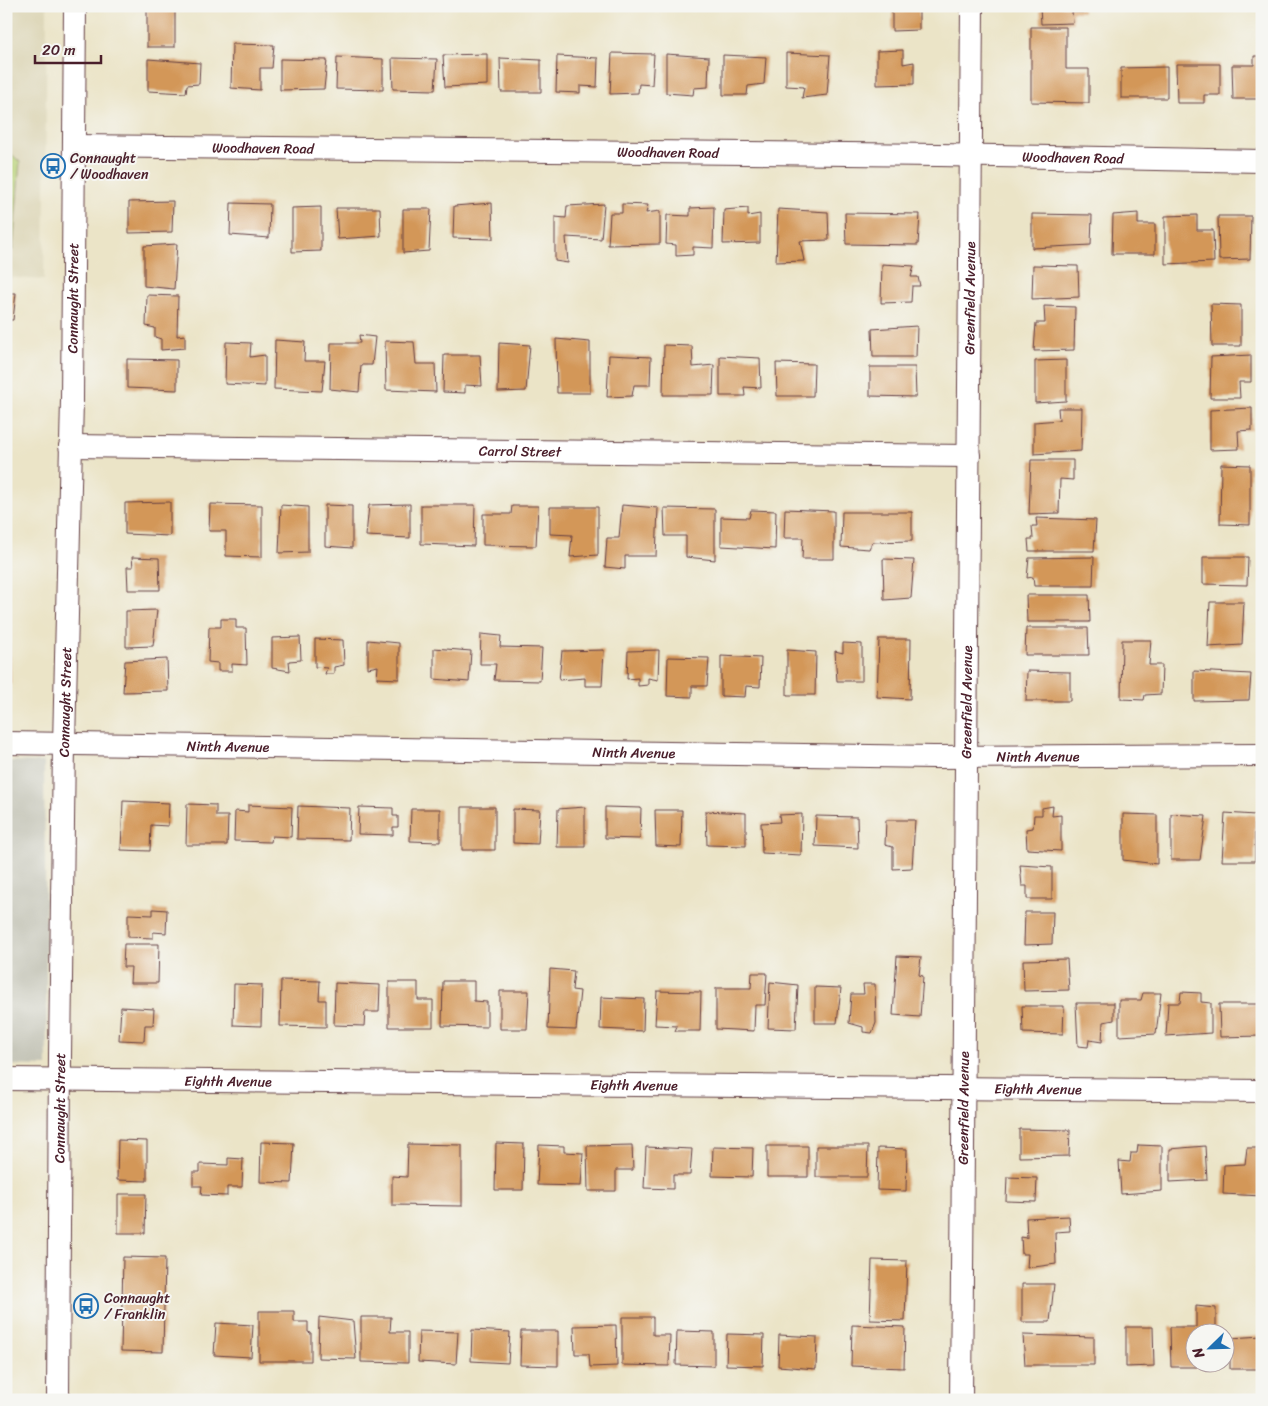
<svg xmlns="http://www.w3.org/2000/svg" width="1268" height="1406" font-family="Sriracha,sans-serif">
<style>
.built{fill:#dbd4b4}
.industrial{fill:#c5c5b8}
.green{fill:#b7d176;stroke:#807850}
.building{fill:#d39759}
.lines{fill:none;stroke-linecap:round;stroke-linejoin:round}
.minor-casing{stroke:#623d42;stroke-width:24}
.minor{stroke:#fff;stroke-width:22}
.labels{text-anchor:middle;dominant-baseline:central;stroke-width:4;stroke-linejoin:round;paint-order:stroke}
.street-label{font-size:14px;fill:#4a1f2b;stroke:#f6f6f2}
.poi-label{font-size:14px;fill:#4a1f2b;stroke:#f6f6f2;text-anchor:start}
</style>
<rect width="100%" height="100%" fill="#f6f6f2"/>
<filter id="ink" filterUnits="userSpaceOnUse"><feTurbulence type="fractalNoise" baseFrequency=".02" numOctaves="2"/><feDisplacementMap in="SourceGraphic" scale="10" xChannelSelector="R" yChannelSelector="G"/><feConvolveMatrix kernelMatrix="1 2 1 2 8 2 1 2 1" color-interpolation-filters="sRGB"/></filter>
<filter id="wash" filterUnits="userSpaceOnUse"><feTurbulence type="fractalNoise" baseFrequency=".0096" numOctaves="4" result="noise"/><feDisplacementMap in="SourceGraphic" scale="20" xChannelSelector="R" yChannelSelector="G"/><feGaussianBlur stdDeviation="1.12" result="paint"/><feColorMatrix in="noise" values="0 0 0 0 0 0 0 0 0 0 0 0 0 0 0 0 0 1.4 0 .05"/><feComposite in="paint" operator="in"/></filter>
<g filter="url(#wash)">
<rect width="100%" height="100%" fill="#ebe4c7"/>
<path class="built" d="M 6,6 L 47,6 L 44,280 L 6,277 Z"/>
<path class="industrial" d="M 6,761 L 44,762 L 47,1066 L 6,1065 Z"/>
<path class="green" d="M 6,149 L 20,162 L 13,249 L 6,254 Z"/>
<g id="blocks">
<path class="building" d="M 147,6 L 175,6 L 175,47 L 147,47 Z
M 892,6 L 919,6 L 919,30 L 892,31 Z
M 1040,6 L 1083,6 L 1083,12 L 1072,12 L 1073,23 L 1041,24 Z
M 1031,27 L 1066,27 L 1066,69 L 1089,69 L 1089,103 L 1031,102 Z
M 232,44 L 274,45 L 272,68 L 260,68 L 260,90 L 231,88 Z
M 903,50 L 903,64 L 914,62 L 914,84 L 877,85 L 877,51 Z
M 612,53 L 654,54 L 652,85 L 639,84 L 638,93 L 610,94 Z
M 786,53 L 830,55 L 827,95 L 802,98 L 804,87 L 786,86 Z
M 487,54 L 487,85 L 445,87 L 443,55 Z
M 666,54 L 709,57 L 708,87 L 694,88 L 693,95 L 666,93 Z
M 723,55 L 766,57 L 764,84 L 748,86 L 747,95 L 723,95 Z
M 557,56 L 598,58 L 597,87 L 580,86 L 580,93 L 556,92 Z
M 1254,56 L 1262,56 L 1262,99 L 1233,99 L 1232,65 L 1254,65 Z
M 337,57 L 383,59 L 383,90 L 336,89 Z
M 392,58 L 437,59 L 435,90 L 393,89 Z
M 500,58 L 541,60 L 541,92 L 501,92 Z
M 148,59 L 200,63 L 199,84 L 187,85 L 186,93 L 148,91 Z
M 280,59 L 327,60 L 324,89 L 280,90 Z
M 1176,64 L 1220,64 L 1220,95 L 1204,95 L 1204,103 L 1177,103 Z
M 1167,67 L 1167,98 L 1121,98 L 1121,68 Z
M 173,201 L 172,232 L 129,233 L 129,202 Z
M 231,203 L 270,204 L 269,238 L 230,235 Z
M 492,203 L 493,239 L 453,238 L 454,206 Z
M 604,204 L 601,239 L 566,237 L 568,263 L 555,261 L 555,217 L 566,218 L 567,206 Z
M 622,204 L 648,205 L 646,213 L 660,211 L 660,244 L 608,245 L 610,213 L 622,213 Z
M 321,207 L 321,251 L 292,252 L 292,208 Z
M 714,207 L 713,248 L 693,247 L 693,255 L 676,256 L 676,245 L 666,244 L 667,215 L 690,216 L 690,208 Z
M 336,208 L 380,208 L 381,236 L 338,239 Z
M 748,208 L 748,216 L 760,214 L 760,243 L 723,244 L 724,210 Z
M 403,209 L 431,209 L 429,251 L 403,253 Z
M 778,209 L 828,212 L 829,240 L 800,241 L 804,261 L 776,262 Z
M 845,213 L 920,214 L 918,245 L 846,244 Z
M 1138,213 L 1138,224 L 1155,224 L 1155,254 L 1112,254 L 1113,215 Z
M 1032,214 L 1092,215 L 1091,245 L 1032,248 Z
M 1197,215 L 1197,230 L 1213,230 L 1214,262 L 1165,264 L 1165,216 Z
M 1218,216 L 1251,216 L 1250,259 L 1219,260 Z
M 177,244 L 174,289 L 144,286 L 144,246 Z
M 882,264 L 914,266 L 911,277 L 918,277 L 920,286 L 912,286 L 911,302 L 881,303 Z
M 1033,265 L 1078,266 L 1079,297 L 1032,299 Z
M 6,293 L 16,293 L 13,320 L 6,320 Z
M 147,295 L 178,296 L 177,336 L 185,335 L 185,348 L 161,350 L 161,339 L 155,337 L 155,328 L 146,326 Z
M 1211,304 L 1241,305 L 1241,346 L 1212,346 Z
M 1044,306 L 1075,307 L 1074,350 L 1034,351 L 1036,323 L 1045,323 Z
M 917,326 L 916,357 L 873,357 L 872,329 Z
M 359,335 L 375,337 L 372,365 L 361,365 L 359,392 L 330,389 L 331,343 L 360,343 Z
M 556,339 L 590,342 L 590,393 L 557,393 Z
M 275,340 L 305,342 L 304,361 L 325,361 L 322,391 L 274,389 Z
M 385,341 L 414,342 L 416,364 L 435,364 L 436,392 L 386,390 Z
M 226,342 L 251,343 L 250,357 L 265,355 L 265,386 L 225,384 Z
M 499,343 L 530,345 L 526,391 L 498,392 Z
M 664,345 L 692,346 L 693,367 L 714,365 L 713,395 L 663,395 Z
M 444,355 L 480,355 L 482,386 L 465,385 L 465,393 L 443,392 Z
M 609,355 L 651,357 L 650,385 L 634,385 L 632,396 L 607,397 Z
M 1251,355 L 1251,382 L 1239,382 L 1240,398 L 1210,398 L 1211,357 Z
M 720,356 L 760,358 L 761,388 L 744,387 L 745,396 L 720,396 Z
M 127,359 L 177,360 L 177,390 L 127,388 Z
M 1066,360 L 1066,401 L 1035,403 L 1035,361 Z
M 776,363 L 814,364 L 813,396 L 777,396 Z
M 870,367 L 915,367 L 916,397 L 870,396 Z
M 1058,408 L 1082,408 L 1081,451 L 1034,454 L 1034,422 L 1059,420 Z
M 1252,408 L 1252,430 L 1238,431 L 1239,449 L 1210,450 L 1210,410 Z
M 1031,460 L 1073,460 L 1073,480 L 1060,479 L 1059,513 L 1029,514 Z
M 1221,464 L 1250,465 L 1250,525 L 1220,524 Z
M 170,502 L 170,536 L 125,534 L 125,503 Z
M 210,504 L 262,505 L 262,557 L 226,556 L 226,531 L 209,531 Z
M 410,504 L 410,538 L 366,536 L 369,505 Z
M 281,505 L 308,507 L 308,552 L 279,553 Z
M 325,505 L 352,506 L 352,548 L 325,546 Z
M 421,505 L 475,505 L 474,546 L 421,544 Z
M 622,505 L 658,508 L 656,556 L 625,556 L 625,569 L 605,567 L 607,538 L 619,538 Z
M 512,506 L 538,506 L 536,546 L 483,545 L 483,514 L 511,514 Z
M 550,507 L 598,507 L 598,555 L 570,557 L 572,535 L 550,534 Z
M 664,508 L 715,509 L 715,560 L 686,557 L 686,536 L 665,536 Z
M 785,509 L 834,511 L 834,559 L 802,559 L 803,538 L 784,538 Z
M 751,510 L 776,511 L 775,549 L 721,546 L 721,517 L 749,518 Z
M 842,512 L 912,512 L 912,541 L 872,542 L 869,549 L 841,547 Z
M 1036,518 L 1096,520 L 1094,551 L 1029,551 L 1028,539 L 1033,539 L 1032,526 L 1037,526 Z
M 132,557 L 159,558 L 160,590 L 128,590 L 127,567 L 133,567 Z
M 1094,557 L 1093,586 L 1034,586 L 1033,577 L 1027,578 L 1029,558 Z
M 1203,557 L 1248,557 L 1247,585 L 1203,584 Z
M 883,559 L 914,560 L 911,598 L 884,600 Z
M 1026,595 L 1089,595 L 1090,622 L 1027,622 Z
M 6,602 L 8,602 L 11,684 L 6,684 Z
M 1210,602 L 1244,602 L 1242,645 L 1208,647 Z
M 157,610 L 153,646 L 126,647 L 126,611 Z
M 221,619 L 236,619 L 236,628 L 246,628 L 247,665 L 232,664 L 232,671 L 218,671 L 218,663 L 208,662 L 209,627 L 221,627 Z
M 1026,628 L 1088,628 L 1089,655 L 1025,655 Z
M 481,634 L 501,636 L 500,647 L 542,648 L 540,681 L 494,680 L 496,664 L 480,664 Z
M 300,637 L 301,660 L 289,661 L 290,671 L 272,668 L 272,638 Z
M 315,639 L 343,640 L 344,665 L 334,667 L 334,674 L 325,674 L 327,668 L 315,667 Z
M 879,639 L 911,639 L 910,699 L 877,697 Z
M 368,640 L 399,643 L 399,679 L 377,678 L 378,666 L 368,668 Z
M 1122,640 L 1151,640 L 1149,665 L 1162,665 L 1161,694 L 1145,695 L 1144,700 L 1121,699 Z
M 843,643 L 862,644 L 862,681 L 837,681 L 835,651 L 843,653 Z
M 434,648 L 471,651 L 469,682 L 434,679 Z
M 604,650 L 602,686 L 585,686 L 585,678 L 559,680 L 562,651 Z
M 659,650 L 658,680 L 648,678 L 648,685 L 638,686 L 638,678 L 627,679 L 628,651 Z
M 787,650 L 816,652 L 815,695 L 787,695 Z
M 721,656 L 761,658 L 760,687 L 746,686 L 745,697 L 721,696 Z
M 668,657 L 709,658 L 707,686 L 692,686 L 692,697 L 667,696 Z
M 167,659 L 168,691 L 123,692 L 125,661 Z
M 1027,671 L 1070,672 L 1070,701 L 1026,701 Z
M 1194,671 L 1251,674 L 1249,700 L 1194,701 Z
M 123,801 L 169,803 L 168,826 L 151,825 L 150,851 L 121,850 Z
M 187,804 L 216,805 L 216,816 L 228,816 L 227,845 L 186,845 Z
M 248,805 L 292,807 L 291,837 L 272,836 L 271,842 L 234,841 L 235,811 L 248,812 Z
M 298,806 L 350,808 L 349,840 L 297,839 Z
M 1053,806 L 1052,816 L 1061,815 L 1061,851 L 1027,849 L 1026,829 L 1033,828 L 1034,815 L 1042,815 L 1042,808 Z
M 359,807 L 393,808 L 393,816 L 398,816 L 398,827 L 393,827 L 393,835 L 358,834 Z
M 462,807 L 495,807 L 495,850 L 462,850 Z
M 585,807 L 585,847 L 557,847 L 558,809 Z
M 605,807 L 641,808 L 640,839 L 605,838 Z
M 411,809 L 440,809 L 440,842 L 410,841 Z
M 513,809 L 540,810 L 538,844 L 513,843 Z
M 655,810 L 682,810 L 681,847 L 656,846 Z
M 706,811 L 746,813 L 746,846 L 707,845 Z
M 1225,813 L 1255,815 L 1255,861 L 1222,861 Z
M 802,814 L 801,855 L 762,853 L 761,823 L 780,822 L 779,815 Z
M 1123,814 L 1157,815 L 1157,864 L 1123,860 Z
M 1171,814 L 1206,816 L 1200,860 L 1171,860 Z
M 816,816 L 857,817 L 858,848 L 815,846 Z
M 886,820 L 915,820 L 912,868 L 893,869 L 893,847 L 885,845 Z
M 1020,865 L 1052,867 L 1052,899 L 1027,899 L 1027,886 L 1022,886 Z
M 153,909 L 167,910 L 166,933 L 153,932 L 153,938 L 128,937 L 128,914 L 153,915 Z
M 1025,912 L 1053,912 L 1052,944 L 1024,945 Z
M 124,944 L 159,944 L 158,983 L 130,983 L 131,967 L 123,967 Z
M 897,956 L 921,957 L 919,975 L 923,976 L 920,1017 L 893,1015 Z
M 1067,959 L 1069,990 L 1024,991 L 1023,960 Z
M 550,969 L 574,971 L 572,990 L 580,991 L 576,1030 L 548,1029 Z
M 752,973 L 767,973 L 765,1005 L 755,1005 L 754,1031 L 716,1029 L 716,988 L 751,988 Z
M 281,980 L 320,981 L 319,1000 L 326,1000 L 326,1027 L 280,1026 Z
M 443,981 L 474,981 L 474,1001 L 487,1002 L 487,1027 L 442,1026 Z
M 389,982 L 418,982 L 418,1000 L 433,1000 L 433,1027 L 389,1027 Z
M 770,982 L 798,985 L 796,1029 L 768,1028 Z
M 335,983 L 380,985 L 379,1012 L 365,1012 L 364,1026 L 334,1025 Z
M 234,984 L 262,985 L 261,1026 L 233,1025 Z
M 863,984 L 875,984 L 876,1023 L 872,1033 L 863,1032 L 863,1027 L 849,1023 L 851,994 L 864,994 Z
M 815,987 L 841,988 L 837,1023 L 815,1023 Z
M 500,991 L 529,991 L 527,1029 L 500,1029 Z
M 657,991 L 701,992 L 700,1031 L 675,1031 L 677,1026 L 655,1025 Z
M 1181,992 L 1201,993 L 1201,1002 L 1211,1003 L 1211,1033 L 1166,1036 L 1168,1003 L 1180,1003 Z
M 1143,993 L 1161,993 L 1156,1034 L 1119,1036 L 1119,1000 L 1141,1000 Z
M 601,997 L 644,999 L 643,1031 L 600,1029 Z
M 1076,1003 L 1114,1003 L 1114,1020 L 1103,1022 L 1102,1042 L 1089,1040 L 1088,1047 L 1078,1046 Z
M 1219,1004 L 1262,1004 L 1261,1036 L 1220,1037 Z
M 1022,1006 L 1064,1006 L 1063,1034 L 1023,1033 Z
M 121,1007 L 154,1009 L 153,1025 L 145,1025 L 144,1041 L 119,1040 Z
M 1019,1129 L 1070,1130 L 1069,1156 L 1019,1157 Z
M 118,1140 L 147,1141 L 147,1181 L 117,1180 Z
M 261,1142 L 294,1143 L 292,1183 L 260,1182 Z
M 496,1143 L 524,1144 L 523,1190 L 495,1190 Z
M 408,1144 L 462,1145 L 462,1206 L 392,1205 L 392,1176 L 407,1177 Z
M 539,1145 L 564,1146 L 564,1152 L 583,1153 L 581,1186 L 537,1185 Z
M 632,1145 L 633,1170 L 616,1170 L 616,1191 L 588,1191 L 587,1146 Z
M 1138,1145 L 1162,1146 L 1162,1191 L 1121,1194 L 1119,1161 L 1130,1162 L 1131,1153 L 1137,1153 Z
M 767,1146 L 808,1146 L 808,1177 L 767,1177 Z
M 816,1146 L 868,1146 L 867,1177 L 816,1177 Z
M 1205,1146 L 1207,1180 L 1170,1182 L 1170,1149 Z
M 646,1147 L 692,1149 L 690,1175 L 673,1175 L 673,1189 L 644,1188 Z
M 713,1147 L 753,1148 L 752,1177 L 712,1176 Z
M 878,1148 L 907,1149 L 906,1191 L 877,1190 Z
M 1247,1148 L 1262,1148 L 1262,1196 L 1223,1194 L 1224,1165 L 1245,1164 Z
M 228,1158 L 243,1159 L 242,1187 L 227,1187 L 227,1196 L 201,1195 L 202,1186 L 193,1186 L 193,1172 L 200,1172 L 200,1164 L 228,1165 Z
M 1007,1177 L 1037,1178 L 1036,1202 L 1006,1201 Z
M 118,1194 L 146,1194 L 145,1233 L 118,1233 Z
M 1069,1216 L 1070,1231 L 1055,1232 L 1056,1264 L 1027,1268 L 1028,1254 L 1022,1254 L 1021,1237 L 1027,1238 L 1026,1218 Z
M 123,1257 L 165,1258 L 163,1352 L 121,1351 Z
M 872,1260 L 907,1261 L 905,1321 L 870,1320 Z
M 1022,1284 L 1054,1284 L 1050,1322 L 1022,1322 Z
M 1196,1306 L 1216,1308 L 1216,1334 L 1196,1334 L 1196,1364 L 1197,1364 L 1197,1367 L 1171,1367 L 1170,1327 L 1196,1327 Z
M 259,1311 L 294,1311 L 294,1322 L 308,1322 L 308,1332 L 311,1333 L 311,1361 L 259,1361 Z
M 319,1317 L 353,1321 L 356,1359 L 318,1358 Z
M 361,1317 L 391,1317 L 390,1332 L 408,1332 L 408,1363 L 361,1362 Z
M 622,1317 L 653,1317 L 653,1335 L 670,1335 L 669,1366 L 622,1365 Z
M 216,1323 L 253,1325 L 251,1357 L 214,1355 Z
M 616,1325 L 617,1366 L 590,1367 L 589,1354 L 575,1354 L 574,1326 Z
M 852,1325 L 905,1327 L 904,1368 L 851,1366 Z
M 1126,1327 L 1153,1327 L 1154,1366 L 1126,1367 Z
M 472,1330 L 510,1332 L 508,1363 L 471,1361 Z
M 419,1331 L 458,1332 L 456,1364 L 418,1362 Z
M 521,1331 L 558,1331 L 558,1366 L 520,1365 Z
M 677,1331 L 714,1332 L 714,1366 L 676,1365 Z
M 727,1334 L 764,1335 L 763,1366 L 726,1365 Z
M 779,1335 L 817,1337 L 816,1369 L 778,1366 Z
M 1023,1335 L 1094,1337 L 1094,1365 L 1025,1365 Z
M 1262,1336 L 1262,1369 L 1230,1369 L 1230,1338 Z"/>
</g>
</g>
<g filter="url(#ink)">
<use href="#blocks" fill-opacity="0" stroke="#623d42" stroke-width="1"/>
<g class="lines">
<defs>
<g id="minor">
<path id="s1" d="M 74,146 L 938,155 L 1262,161"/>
<path id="s2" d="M 70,446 L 969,456"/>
<path id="s3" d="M 6,743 L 934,757 L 1262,755"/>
<path id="s4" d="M 6,1079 L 1262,1091"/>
<path id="s5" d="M 58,1400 L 60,1056 L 64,744 L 72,400 L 75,6"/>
<path id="s6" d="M 961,1400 L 972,6"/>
</g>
</defs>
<use href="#minor" class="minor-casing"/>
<use href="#minor" class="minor"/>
</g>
</g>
<defs>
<symbol id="bus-ring" viewBox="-11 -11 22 22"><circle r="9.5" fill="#f6f6f2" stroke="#1f6fb2" stroke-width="1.5"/><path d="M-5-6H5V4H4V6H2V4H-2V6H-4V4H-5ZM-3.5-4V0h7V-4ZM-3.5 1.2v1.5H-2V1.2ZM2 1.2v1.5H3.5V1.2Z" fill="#1f6fb2"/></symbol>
</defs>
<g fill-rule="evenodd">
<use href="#bus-ring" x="39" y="152" width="28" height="28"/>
<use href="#bus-ring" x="72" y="1292" width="28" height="28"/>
</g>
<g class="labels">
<g class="street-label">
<text stroke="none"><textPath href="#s1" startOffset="189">Woodhaven Road</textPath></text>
<text stroke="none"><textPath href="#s1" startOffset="594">Woodhaven Road</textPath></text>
<text stroke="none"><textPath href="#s1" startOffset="999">Woodhaven Road</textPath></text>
<text stroke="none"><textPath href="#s5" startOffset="1102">Connaught Street</textPath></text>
<text stroke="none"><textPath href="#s6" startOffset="1102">Greenfield Avenue</textPath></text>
<text stroke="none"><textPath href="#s2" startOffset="450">Carrol Street</textPath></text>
<text stroke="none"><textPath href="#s5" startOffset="698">Connaught Street</textPath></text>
<text stroke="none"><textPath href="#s6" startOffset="698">Greenfield Avenue</textPath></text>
<text stroke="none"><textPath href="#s3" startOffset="222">Ninth Avenue</textPath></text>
<text stroke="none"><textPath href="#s3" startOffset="628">Ninth Avenue</textPath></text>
<text stroke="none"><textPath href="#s3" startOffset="1032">Ninth Avenue</textPath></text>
<text stroke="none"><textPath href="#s4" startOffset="222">Eighth Avenue</textPath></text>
<text stroke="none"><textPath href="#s4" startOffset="628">Eighth Avenue</textPath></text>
<text stroke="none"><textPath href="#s4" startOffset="1032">Eighth Avenue</textPath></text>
<text stroke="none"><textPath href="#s5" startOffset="292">Connaught Street</textPath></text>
<text stroke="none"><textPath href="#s6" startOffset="292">Greenfield Avenue</textPath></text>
</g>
<g class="poi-label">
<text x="70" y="158">Connaught<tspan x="70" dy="16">/ Woodhaven</tspan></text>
<text x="104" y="1298">Connaught<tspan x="104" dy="16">/ Franklin</tspan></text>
</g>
</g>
<rect width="1268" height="1406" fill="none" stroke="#f6f6f2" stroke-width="25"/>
<g transform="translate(1210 1348) rotate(247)"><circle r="24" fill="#f6f6f2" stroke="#b1a0a2"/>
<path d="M0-4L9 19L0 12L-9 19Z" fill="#1f6fb2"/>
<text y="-8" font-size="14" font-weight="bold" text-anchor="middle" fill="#4a1f2b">N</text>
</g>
<path d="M35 55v8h66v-8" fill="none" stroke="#4a1f2b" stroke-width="2.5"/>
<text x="42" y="55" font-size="15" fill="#4a1f2b" stroke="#f6f6f2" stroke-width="4" paint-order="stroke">20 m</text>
</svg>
